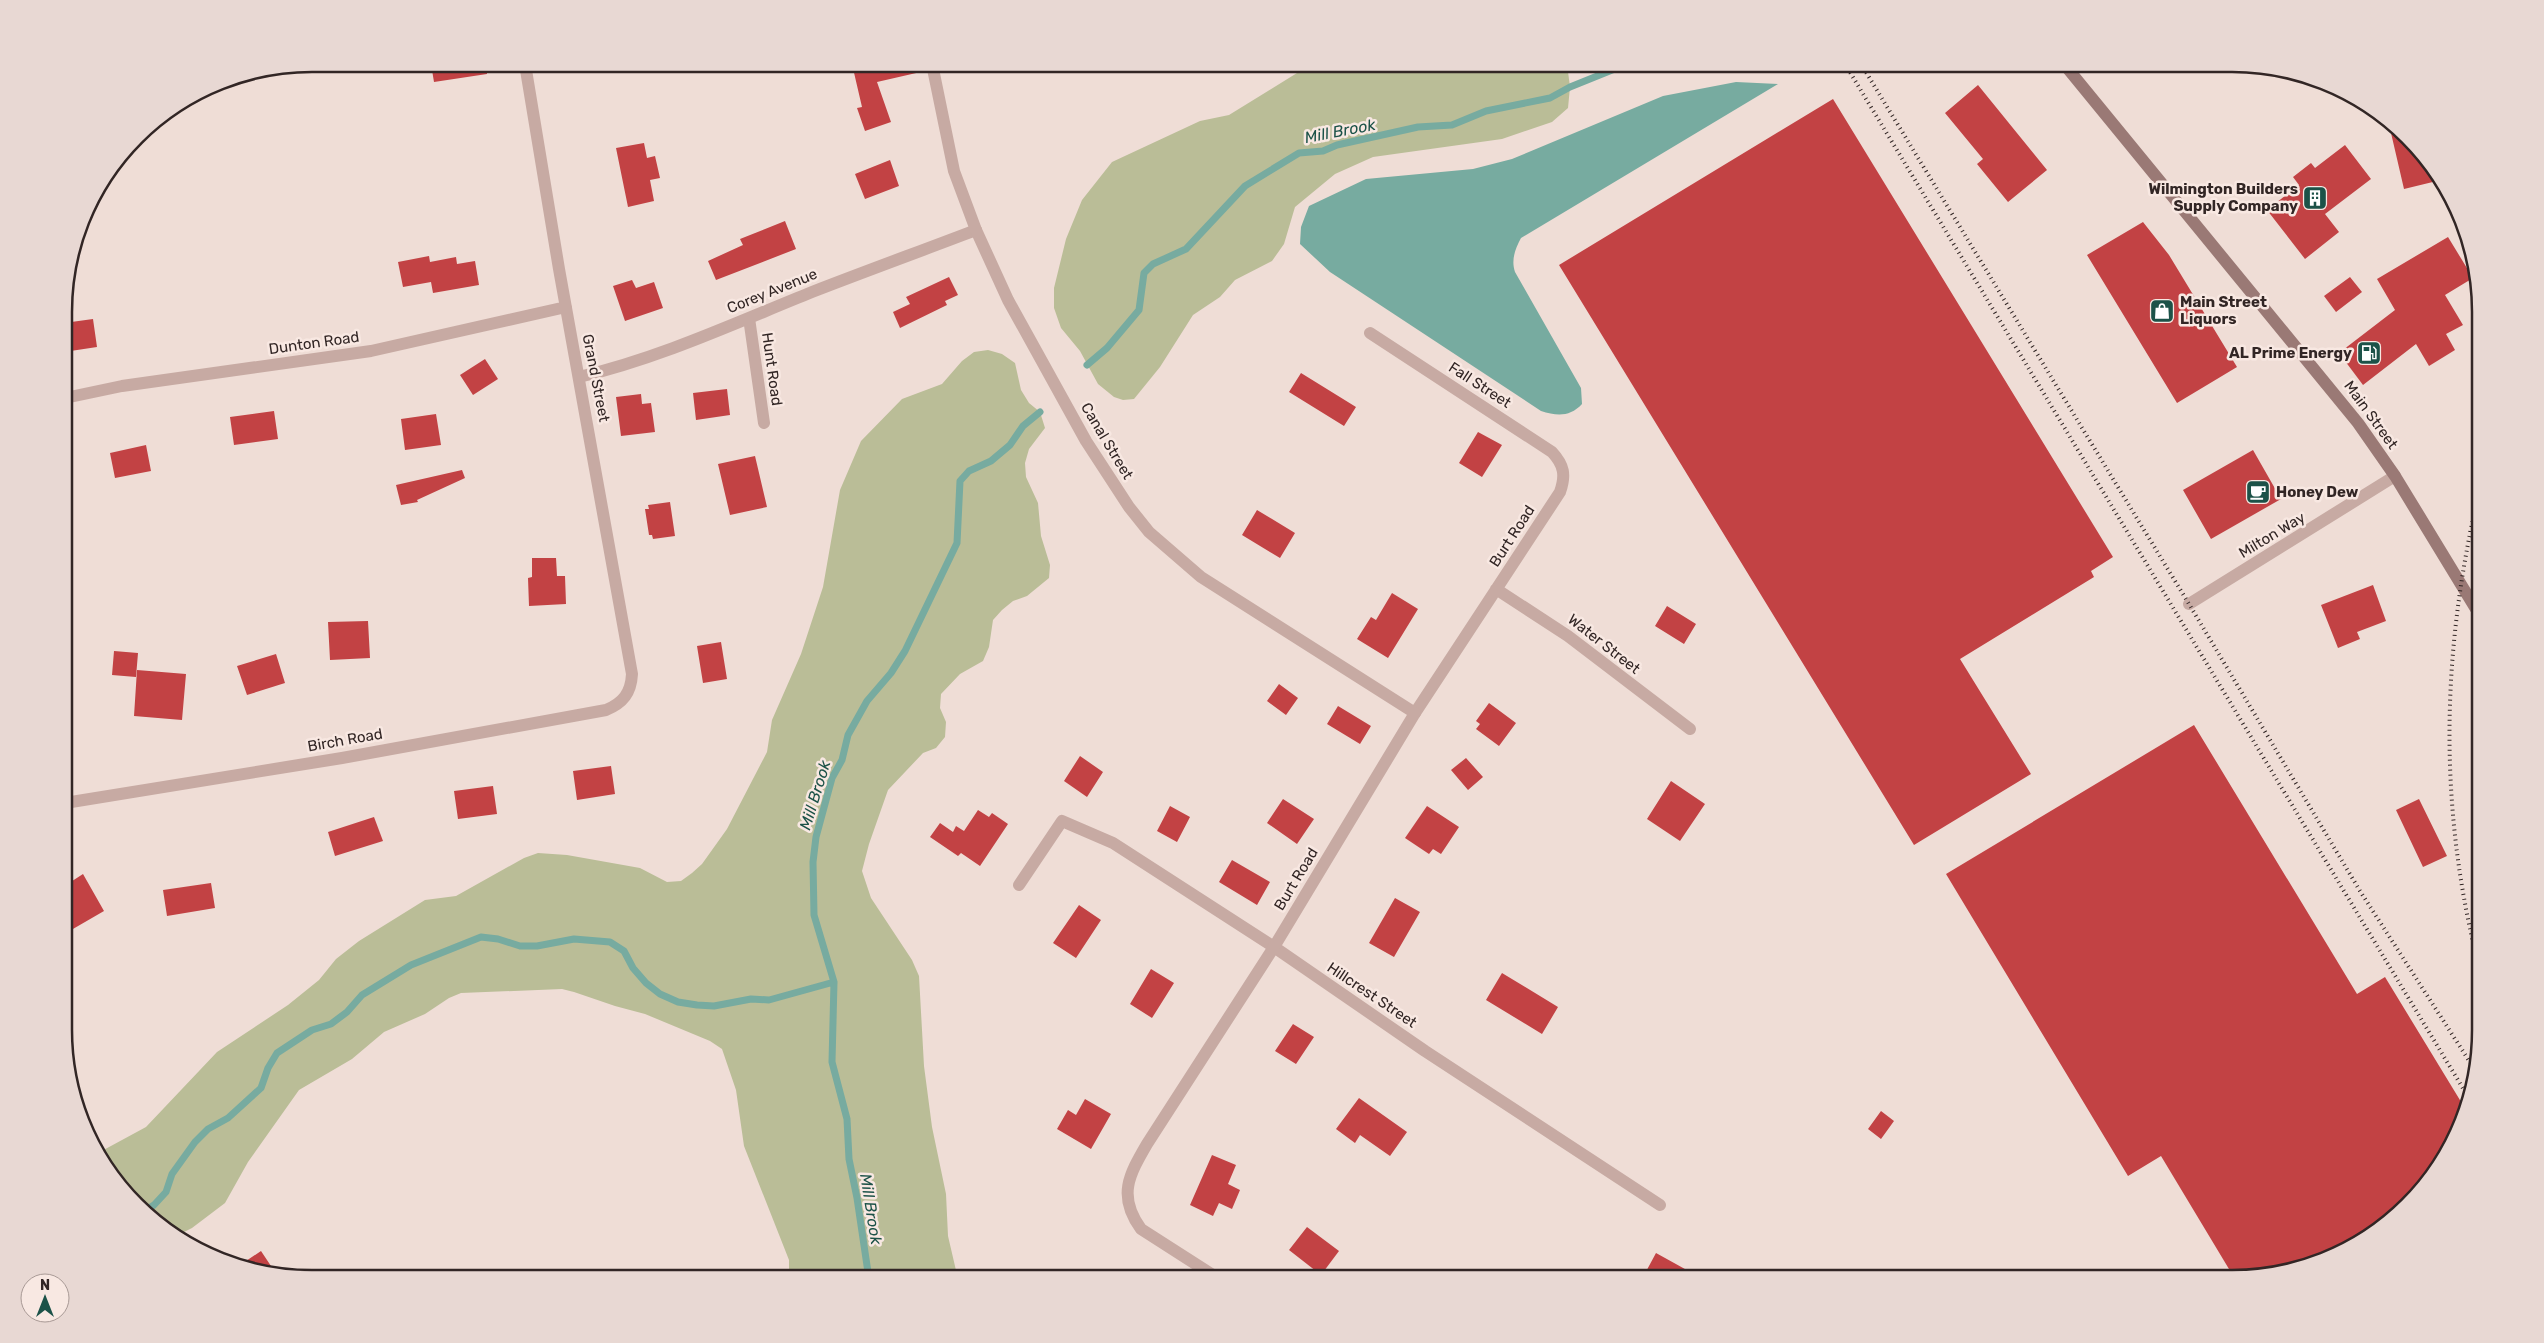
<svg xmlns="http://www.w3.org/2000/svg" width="2544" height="1343" font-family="Rubik,sans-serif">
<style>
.green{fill:#babd97}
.water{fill:#77aba0}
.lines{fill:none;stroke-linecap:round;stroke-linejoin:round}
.stream{stroke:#77aba0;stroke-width:7}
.building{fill:#c24244}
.minor{stroke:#c7aaa3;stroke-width:12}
.tertiary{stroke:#c7aaa3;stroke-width:12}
.secondary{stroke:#9a7975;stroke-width:12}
.rail{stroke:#322625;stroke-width:4;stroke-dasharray:1 4;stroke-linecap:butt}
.labels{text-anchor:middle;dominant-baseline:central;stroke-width:5;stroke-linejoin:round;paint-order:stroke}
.poi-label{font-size:15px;font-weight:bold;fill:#322625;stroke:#f8e8e2;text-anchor:end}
.street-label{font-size:15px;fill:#322625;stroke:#f8e8e2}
.water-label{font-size:16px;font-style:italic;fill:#1c5248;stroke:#f8e8e2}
.rim{fill:none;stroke:#322625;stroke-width:2.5}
</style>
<rect width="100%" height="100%" fill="#efddd6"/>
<path class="green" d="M 1323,64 L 1567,64 L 1570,87 L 1568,108 L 1552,122 L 1502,139 L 1373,157 L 1335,174 L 1295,207 L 1284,244 L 1272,261 L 1235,280 L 1220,297 L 1193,315 L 1160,367 L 1134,399 L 1123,400 L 1114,397 L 1098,384 L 1080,351 L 1061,328 L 1054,308 L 1054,288 L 1066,239 L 1082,200 L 1112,162 L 1200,121 L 1229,115 L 1297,73 Z
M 988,350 L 1002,354 L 1015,363 L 1021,390 L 1029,403 L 1040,412 L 1045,428 L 1029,449 L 1025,463 L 1026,477 L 1038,503 L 1041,536 L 1050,565 L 1049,578 L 1027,596 L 1013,601 L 1002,610 L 993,620 L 989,647 L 983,661 L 960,674 L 941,694 L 940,708 L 946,722 L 945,737 L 936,748 L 923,753 L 888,790 L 869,844 L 862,871 L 871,898 L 912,960 L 919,976 L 924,1066 L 932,1127 L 946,1194 L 948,1236 L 958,1279 L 789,1279 L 789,1260 L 744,1146 L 736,1090 L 722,1049 L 710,1041 L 645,1014 L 615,1006 L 574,992 L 562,989 L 461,993 L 449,998 L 425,1014 L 384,1032 L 352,1059 L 299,1090 L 248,1162 L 225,1203 L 192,1228 L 176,1236 C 141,1213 119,1189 98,1153 L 146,1127 L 217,1052 L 288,1005 L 319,980 L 336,959 L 359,941 L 425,900 L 456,896 L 524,858 L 538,853 L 567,855 L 640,868 L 667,882 L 681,881 L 692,873 L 702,864 L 727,829 L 767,752 L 772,720 L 801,654 L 823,587 L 840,490 L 861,441 L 902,399 L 942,384 L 962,361 L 974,352 Z"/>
<path class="water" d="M 1736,82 L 1778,84 L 1521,238 C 1515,249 1511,260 1515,272 L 1581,388 L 1582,404 C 1570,417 1557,416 1541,411 L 1330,272 L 1300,244 L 1301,227 L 1309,206 L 1366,179 L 1473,169 L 1512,159 L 1663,96 Z"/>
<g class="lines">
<path class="stream" d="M 1087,365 L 1107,348 L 1139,310 L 1144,273 L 1153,264 L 1186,249 L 1245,186 L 1299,153 L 1323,151 L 1337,145 L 1418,127 L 1452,125 L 1486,111 L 1550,98 L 1570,87 L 1627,64
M 143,1212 L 154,1205 L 166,1192 L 172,1174 L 195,1142 L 208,1129 L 228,1118 L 261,1088 L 268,1068 L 277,1053 L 312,1030 L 331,1024 L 347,1012 L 362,995 L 411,965 L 481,937 L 498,939 L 520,946 L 537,946 L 574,939 L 610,942 L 624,951 L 633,968 L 646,983 L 660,994 L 678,1002 L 697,1005 L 714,1006 L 751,999 L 769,1000 L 834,982
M 869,1279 L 857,1198 L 849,1159 L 847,1119 L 832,1062 L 834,982 L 814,915 L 813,862 L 816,837 L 832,778 L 842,760 L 848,735 L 867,701 L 891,673 L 905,651 L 957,543 L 960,481 L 969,471 L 991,461 L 1010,445 L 1023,426 L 1040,412"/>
</g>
<path class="building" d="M 431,64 L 486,64 L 487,74 L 434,82 Z
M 852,64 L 924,64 L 925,71 L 877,82 L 891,122 L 865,131 L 857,108 L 862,107 Z
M 1978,85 L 2047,170 L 2008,202 L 1977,164 L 1983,159 L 1945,113 Z
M 1833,99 L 2113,557 L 2091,571 L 2094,577 L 1960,659 L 2031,774 L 1914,845 L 1559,265 Z
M 2388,120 L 2396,126 L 2441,180 L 2404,189 Z
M 644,143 L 647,158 L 655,156 L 660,178 L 650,180 L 654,201 L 628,207 L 616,148 Z
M 2345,145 L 2371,179 L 2325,214 L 2339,232 L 2305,259 L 2267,210 L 2299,185 L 2293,177 L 2311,163 L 2315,168 Z
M 890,160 L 899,186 L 865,199 L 855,174 Z
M 785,221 L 796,249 L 716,280 L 708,261 L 743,245 L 740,239 Z
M 2143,222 L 2169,255 L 2237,367 L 2177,403 L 2087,255 Z
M 2448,237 L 2473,278 L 2445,295 L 2463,325 L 2446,334 L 2455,350 L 2429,366 L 2416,344 L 2363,385 L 2339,353 L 2395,310 L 2377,279 Z
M 429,256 L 430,262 L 456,257 L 457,264 L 475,261 L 479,285 L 433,293 L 431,282 L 403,287 L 398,262 Z
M 949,277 L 958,295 L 945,301 L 947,305 L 900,328 L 893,312 L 910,304 L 906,297 Z
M 2350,277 L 2362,292 L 2336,312 L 2324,296 Z
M 632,280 L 636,288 L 654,282 L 663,308 L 625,321 L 613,286 Z
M 93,319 L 97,347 L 64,352 L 64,323 Z
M 485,359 L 498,379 L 473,395 L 460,375 Z
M 1301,373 L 1356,407 L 1344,426 L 1289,392 Z
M 727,389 L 730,415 L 696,420 L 693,393 Z
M 641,394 L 642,404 L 651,403 L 655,432 L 621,436 L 616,397 Z
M 274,411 L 278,439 L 234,445 L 230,417 Z
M 436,414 L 441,445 L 405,450 L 401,419 Z
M 1478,432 L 1502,445 L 1482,477 L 1459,463 Z
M 146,445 L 151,471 L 115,478 L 110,453 Z
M 2253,450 L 2281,499 L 2211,539 L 2183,490 Z
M 755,456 L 767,507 L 730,515 L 718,464 Z
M 462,470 L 465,478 L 417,500 L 418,502 L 401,505 L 396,485 Z
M 670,502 L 675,536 L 653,539 L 652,535 L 649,535 L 645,509 L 649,509 L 648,505 Z
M 1257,510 L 1295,533 L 1280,558 L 1242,535 Z
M 532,558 L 556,558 L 557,576 L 565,576 L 566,604 L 529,606 L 528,578 L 532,577 Z
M 2373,585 L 2386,621 L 2357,632 L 2360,639 L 2338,648 L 2321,605 Z
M 1392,593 L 1418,609 L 1388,658 L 1357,639 L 1371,617 L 1376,620 Z
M 1667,606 L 1696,624 L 1684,644 L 1655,626 Z
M 368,621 L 370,658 L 330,660 L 328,622 Z
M 721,642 L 727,679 L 703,683 L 697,646 Z
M 114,651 L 138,653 L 136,677 L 112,675 Z
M 276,654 L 285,683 L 247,695 L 237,666 Z
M 137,670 L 186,674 L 182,720 L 134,716 Z
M 1279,684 L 1298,698 L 1286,715 L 1267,701 Z
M 1489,703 L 1516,723 L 1499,746 L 1476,729 L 1480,724 L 1476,721 Z
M 1338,706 L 1371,726 L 1360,744 L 1327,724 Z
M 2194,725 L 2357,994 L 2385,977 L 2466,1110 L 2455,1141 L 2418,1195 L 2370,1238 L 2311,1266 L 2248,1279 L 2235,1279 L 2161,1156 L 2128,1176 L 1946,874 Z
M 1080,756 L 1103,772 L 1087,797 L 1064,781 Z
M 1466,758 L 1483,777 L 1468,790 L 1451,770 Z
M 611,766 L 615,794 L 577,800 L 573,771 Z
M 1671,781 L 1705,804 L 1680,841 L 1647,819 Z
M 493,786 L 497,814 L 458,819 L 454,791 Z
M 1283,799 L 1314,819 L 1297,844 L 1267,823 Z
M 2419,799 L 2447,856 L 2423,867 L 2396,810 Z
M 1170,806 L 1190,817 L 1177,842 L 1157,831 Z
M 1427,806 L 1459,827 L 1441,854 L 1433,849 L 1429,854 L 1405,838 Z
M 978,810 L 989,817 L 992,813 L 1008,824 L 980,866 L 961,853 L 958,856 L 930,837 L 940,823 L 953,832 L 956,826 L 964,831 Z
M 374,817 L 383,841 L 335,856 L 328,832 Z
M 1232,860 L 1270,882 L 1257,905 L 1219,882 Z
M 83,874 L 104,911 L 66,933 L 66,885 Z
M 211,883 L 215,908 L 167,916 L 163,890 Z
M 1395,898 L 1420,912 L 1394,957 L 1369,943 Z
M 1079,905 L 1101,920 L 1076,958 L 1053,943 Z
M 1151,969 L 1174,983 L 1152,1018 L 1130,1004 Z
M 1502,973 L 1558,1007 L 1542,1034 L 1486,1000 Z
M 1293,1024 L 1314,1037 L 1296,1064 L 1275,1051 Z
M 1359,1098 L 1407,1132 L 1390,1156 L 1360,1135 L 1355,1143 L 1336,1129 Z
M 1085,1099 L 1111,1114 L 1091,1149 L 1057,1129 L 1068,1110 L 1076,1115 Z
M 1881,1111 L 1894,1121 L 1881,1139 L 1868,1129 Z
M 1212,1155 L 1236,1165 L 1228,1184 L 1240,1190 L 1232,1209 L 1219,1203 L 1213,1216 L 1190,1205 Z
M 1307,1227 L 1339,1251 L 1321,1275 L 1289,1250 Z
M 261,1251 L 271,1266 L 262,1273 L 237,1267 Z
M 1656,1253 L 1703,1279 L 1642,1279 Z"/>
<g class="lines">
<path class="minor" d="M 749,318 L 764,423
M 1370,333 L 1552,452 C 1564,465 1566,475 1560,492 L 1415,713
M 579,377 C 660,358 735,323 812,292 C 866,271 921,251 976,230
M 65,398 L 122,386 L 371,351 L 566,307
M 1496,589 L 1568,636 L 1690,729
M 2189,604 L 2395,476
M 65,803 L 342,758 L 606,710 C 623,703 631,693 632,674 L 559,269 L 525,64
M 1019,885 L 1062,821 L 1113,843 L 1274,947 L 1425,1051 L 1660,1205"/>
<path class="tertiary" d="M 932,64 L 954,171 L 976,230 L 1008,300 L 1086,441 L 1129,507 L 1149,532 L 1201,577 L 1415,713 L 1274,947 L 1147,1144 C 1129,1175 1117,1196 1141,1229 L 1219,1279"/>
<path class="secondary" d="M 2064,64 L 2358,423 L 2395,476 L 2479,614"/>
<path class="rail" d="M 1845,64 L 2470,1100
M 1861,64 L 2189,604 L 2360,891 L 2475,1070
M 2479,492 C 2441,654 2438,809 2480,971"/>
</g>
<defs>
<symbol id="building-square" viewBox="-11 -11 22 22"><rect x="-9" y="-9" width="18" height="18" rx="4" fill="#1c5248" stroke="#f8e8e2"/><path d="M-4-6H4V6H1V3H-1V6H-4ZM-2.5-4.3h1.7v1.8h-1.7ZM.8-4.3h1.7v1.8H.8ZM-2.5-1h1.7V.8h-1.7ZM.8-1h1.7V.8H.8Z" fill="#fff"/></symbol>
<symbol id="shop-square" viewBox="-11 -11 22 22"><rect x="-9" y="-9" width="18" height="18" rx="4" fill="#1c5248" stroke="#f8e8e2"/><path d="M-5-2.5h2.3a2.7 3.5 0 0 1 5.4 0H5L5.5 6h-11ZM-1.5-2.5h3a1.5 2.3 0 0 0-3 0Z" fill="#fff"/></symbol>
<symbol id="fuel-square" viewBox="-11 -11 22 22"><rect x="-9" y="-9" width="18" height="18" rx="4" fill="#1c5248" stroke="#f8e8e2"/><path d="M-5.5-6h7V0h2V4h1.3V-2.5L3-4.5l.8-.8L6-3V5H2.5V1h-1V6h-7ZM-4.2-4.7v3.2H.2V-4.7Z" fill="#fff"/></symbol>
<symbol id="cafe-square" viewBox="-11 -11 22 22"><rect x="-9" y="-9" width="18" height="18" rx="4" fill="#1c5248" stroke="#f8e8e2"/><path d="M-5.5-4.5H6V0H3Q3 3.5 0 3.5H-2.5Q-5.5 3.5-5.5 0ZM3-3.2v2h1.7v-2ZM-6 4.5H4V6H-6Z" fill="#fff"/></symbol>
</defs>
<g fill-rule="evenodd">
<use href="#building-square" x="2301" y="184" width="28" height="28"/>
<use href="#shop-square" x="2148" y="297" width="28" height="28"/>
<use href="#fuel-square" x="2355" y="339" width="28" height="28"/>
<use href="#cafe-square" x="2244" y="478" width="28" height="28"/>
</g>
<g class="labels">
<g class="poi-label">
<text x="2298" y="189">Wilmington Builders<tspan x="2298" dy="17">Supply Company</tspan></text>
<text x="2180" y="302" text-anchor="start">Main Street<tspan x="2180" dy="17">Liquors</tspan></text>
<text x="2352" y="353">AL Prime Energy</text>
<text x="2276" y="492" text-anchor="start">Honey Dew</text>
</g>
<g class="street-label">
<text transform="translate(772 291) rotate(-22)">Corey Avenue</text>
<text transform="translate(314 343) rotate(-8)">Dunton Road</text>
<text transform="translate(772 369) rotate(82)">Hunt Road</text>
<text transform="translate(596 378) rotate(79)">Grand Street</text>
<text transform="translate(1480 385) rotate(33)">Fall Street</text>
<text transform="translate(2371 415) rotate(54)">Main Street</text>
<text transform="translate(1107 441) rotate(59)">Canal Street</text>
<text transform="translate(2272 535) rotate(-31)">Milton Way</text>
<text transform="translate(1512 536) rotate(-57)">Burt Road</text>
<text transform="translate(1604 644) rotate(38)">Water Street</text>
<text transform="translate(345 740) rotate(-10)">Birch Road</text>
<text transform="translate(1296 879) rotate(-59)">Burt Road</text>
<text transform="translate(1372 995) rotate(34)">Hillcrest Street</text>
</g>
<g class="water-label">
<text transform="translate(1340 131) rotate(-11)">Mill Brook</text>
<text transform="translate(815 795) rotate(-73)">Mill Brook</text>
<text transform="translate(871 1209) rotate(81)">Mill Brook</text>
</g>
</g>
<path d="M0 0H2544V1343H0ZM312 72H2232A240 240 0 0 1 2472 312V1030A240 240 0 0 1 2232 1270H312A240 240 0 0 1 72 1030V312A240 240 0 0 1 312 72Z" fill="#e8d8d3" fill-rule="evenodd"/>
<path class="rim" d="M312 72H2232A240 240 0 0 1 2472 312V1030A240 240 0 0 1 2232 1270H312A240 240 0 0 1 72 1030V312A240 240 0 0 1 312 72Z"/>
<g transform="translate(45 1298)"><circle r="24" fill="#f8e8e2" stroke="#a99a96"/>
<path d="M0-4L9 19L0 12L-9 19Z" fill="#1c5248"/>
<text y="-8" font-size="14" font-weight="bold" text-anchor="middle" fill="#322625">N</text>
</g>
</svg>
